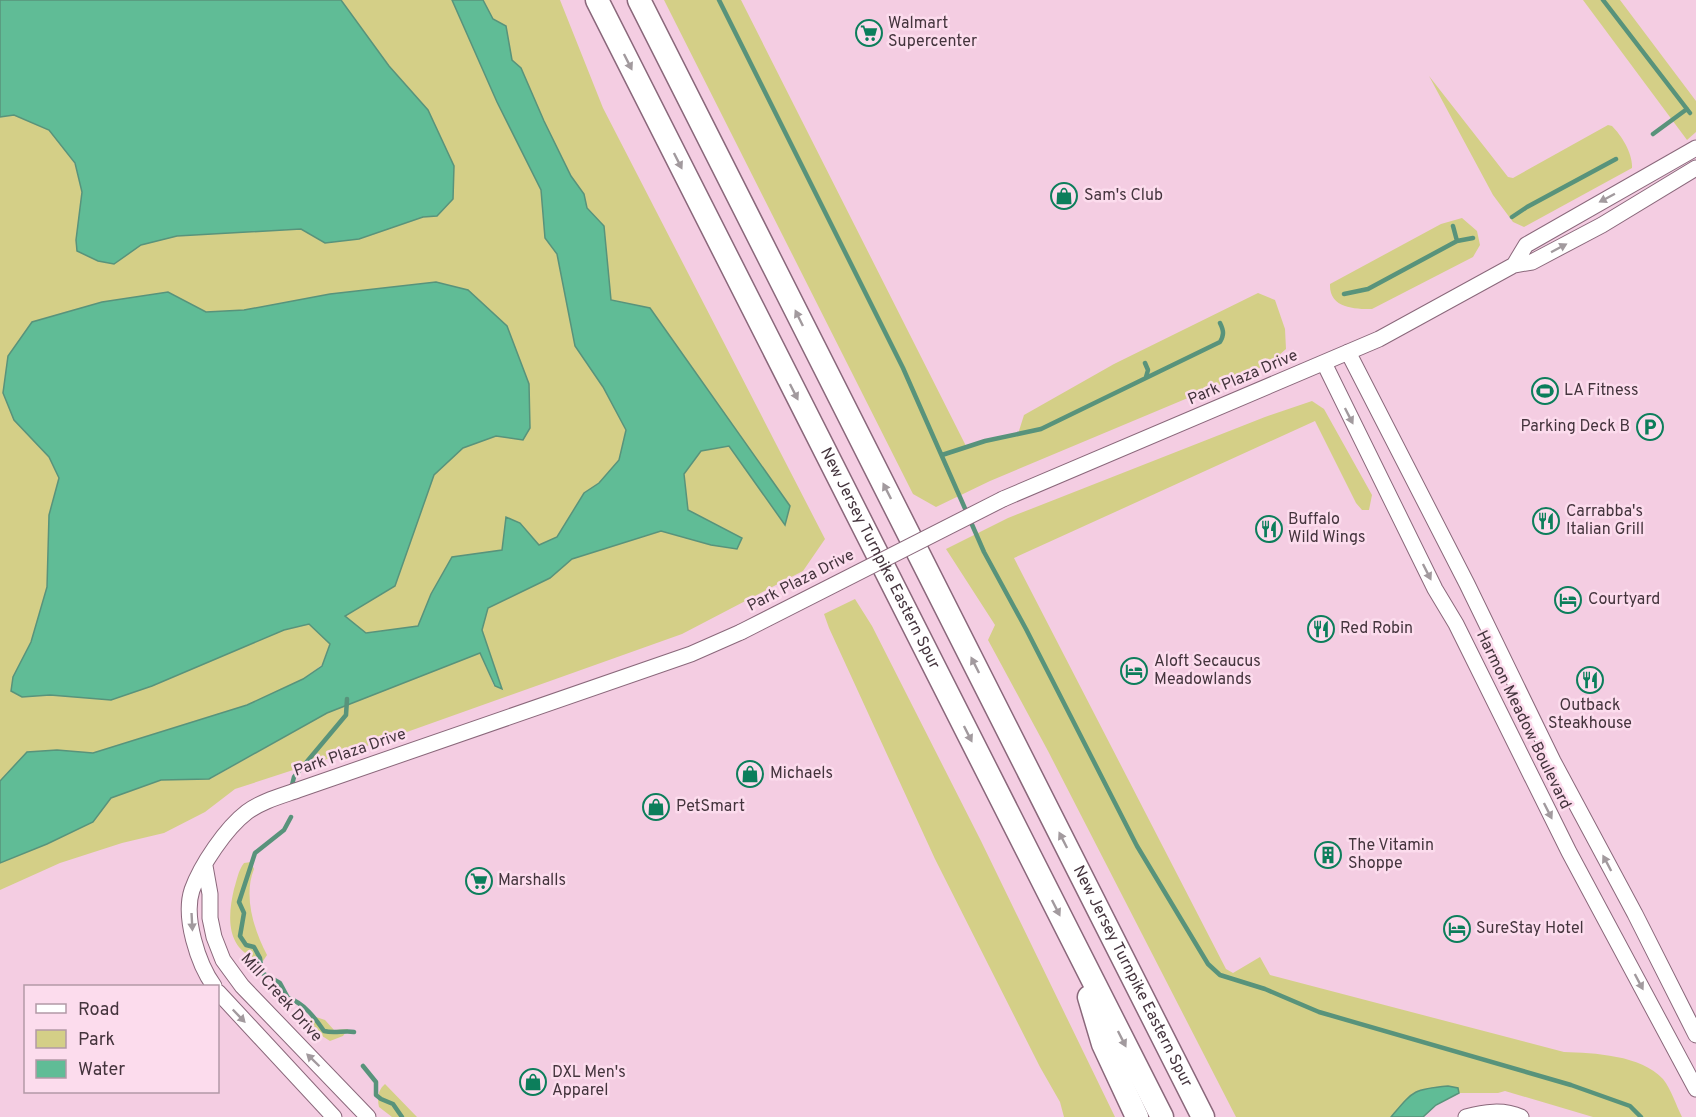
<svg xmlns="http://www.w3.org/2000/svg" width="1696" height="1117" font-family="Overpass,sans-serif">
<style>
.green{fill:#d4cf87}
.water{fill:#60bc96;stroke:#58937b;stroke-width:1.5}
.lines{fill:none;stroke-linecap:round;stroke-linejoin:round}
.stream{stroke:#58937b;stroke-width:4.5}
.tertiary-casing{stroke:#8a687b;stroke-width:17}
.motorway-casing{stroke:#8a687b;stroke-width:25}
.tertiary{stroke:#fff;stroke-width:15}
.motorway{stroke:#fff;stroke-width:22}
.tertiary-bridge-casing{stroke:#8a687b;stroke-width:17;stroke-linecap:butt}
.tertiary-bridge{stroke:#fff;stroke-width:15}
.oneway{fill:#a29a9e}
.labels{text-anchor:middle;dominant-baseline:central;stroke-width:5;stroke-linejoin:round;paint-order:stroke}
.poi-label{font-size:16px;fill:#44343d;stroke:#fcdced;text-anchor:start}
.street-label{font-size:16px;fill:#44343d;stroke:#fcdced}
</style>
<rect width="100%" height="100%" fill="#f4cde2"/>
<path class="green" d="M 341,0 L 452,0 L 497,102 L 541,190 L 545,238 L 557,254 L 575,346 L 603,387 L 626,430 L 619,460 L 599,483 L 584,493 L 557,537 L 539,546 L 520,523 L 502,550 L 452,557 L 431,594 L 418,626 L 366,633 L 344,616 L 395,586 L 434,475 L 463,448 L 496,436 L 523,440 L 529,384 L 507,326 L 468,290 L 436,282 L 330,294 L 244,310 L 206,312 L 168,292 L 102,302 L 32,322 L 14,420 L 49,457 L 59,478 L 49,515 L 47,587 L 31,642 L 13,677 L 22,697 L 50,695 L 111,700 L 152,686 L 284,630 L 309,624 L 330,643 L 322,665 L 303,679 L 247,705 L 93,753 L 57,750 L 27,752 L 0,781 L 0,117 L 14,115 L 50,130 L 75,164 L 82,192 L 76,240 L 114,264 L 141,245 L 177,236 L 301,229 L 325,243 L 359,239 L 423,217 L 437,216 L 428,110 L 389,66 Z
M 483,0 L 560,0 L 603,108 L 825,539 L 803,571 L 682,634 L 376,743 L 235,789 L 205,812 L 164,833 L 122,843 L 60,863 L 0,890 L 0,863 L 47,844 L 93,822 L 111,798 L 161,780 L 210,779 L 327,713 L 480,652 L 494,686 L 502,688 L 482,630 L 488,608 L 550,578 L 572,559 L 661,531 L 711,545 L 737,548 L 742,538 L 688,510 L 684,474 L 701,451 L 729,446 L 785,525 L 790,506 L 650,308 L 611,300 L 604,226 L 587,208 L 584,194 L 571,176 L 544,121 L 521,68 L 512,60 L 506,26 L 493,20 Z
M 664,0 L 741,0 L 966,446 L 1018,434 L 1024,415 L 1114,364 L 1258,293 L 1275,300 L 1285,329 L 1286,349 L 1269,364 L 990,481 L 936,507 L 913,494 Z
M 1583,0 L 1620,0 L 1696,101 L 1696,132 L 1687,140 Z
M 1429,76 L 1508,177 L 1513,178 L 1608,125 L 1612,126 C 1622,136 1633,154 1632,168 L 1524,227 L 1513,222 L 1493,195 Z
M 1462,218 L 1477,231 L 1480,245 L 1473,257 L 1372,309 C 1354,309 1329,308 1330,284 L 1441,224 Z
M 1312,401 L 1324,409 L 1372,495 L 1369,510 L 1362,510 L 1356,503 L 1315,421 L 1014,558 L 1226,969 L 1233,973 L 1260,957 L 1270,975 L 1564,1052 C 1594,1053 1641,1055 1663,1079 C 1671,1089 1676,1105 1682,1117 L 1593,1117 L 1505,1091 L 1498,1093 L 1459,1093 L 1458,1088 C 1416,1088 1419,1085 1391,1117 L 1236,1117 L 1048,751 L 988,640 L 995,625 L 946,549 L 1008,518 L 1265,417 Z
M 855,599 L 872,626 L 981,841 L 1115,1117 L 1064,1117 L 1060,1102 L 1040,1067 L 935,859 L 829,628 L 824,614 Z
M 251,862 L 254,869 C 243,896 254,930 267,955 L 263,961 C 226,952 227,919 234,889 C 237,880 238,871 244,863 Z
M 313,1016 L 325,1020 L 334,1030 L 348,1029 L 343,1036 L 330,1041 L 319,1034 L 310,1020 Z
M 385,1084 L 417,1117 L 392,1117 L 379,1107 C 377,1098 378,1090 385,1084 Z"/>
<path class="water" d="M 0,0 L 341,0 L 389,66 L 428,110 L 454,166 L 453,199 L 437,216 L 423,217 L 359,239 L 325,243 L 301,229 L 177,236 L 141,245 L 114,264 L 98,261 L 77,251 L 76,240 L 82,192 L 75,163 L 49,130 L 14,115 L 0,117 Z
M 452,0 L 483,0 L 493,19 L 506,26 L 512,60 L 521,68 L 544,121 L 571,176 L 584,194 L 587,208 L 604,226 L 611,300 L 650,308 L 790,506 L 785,525 L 729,446 L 701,451 L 684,474 L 688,510 L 742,538 L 737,549 L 711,545 L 661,531 L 572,559 L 550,578 L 488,608 L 482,630 L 502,689 L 495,686 L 480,653 L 327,713 L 209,779 L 161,780 L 111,798 L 93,822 L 47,844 L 0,863 L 0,781 L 27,752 L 57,750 L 93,753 L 247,705 L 303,679 L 322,666 L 330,644 L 309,624 L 284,630 L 152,686 L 111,700 L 50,695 L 22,697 L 11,691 L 13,677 L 31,642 L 47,587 L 49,515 L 59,478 L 49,457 L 14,420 L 3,393 L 8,356 L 32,322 L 102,302 L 168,292 L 206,312 L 244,310 L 330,294 L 436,282 L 468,290 L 507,326 L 529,384 L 530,428 L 523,440 L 496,436 L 463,448 L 434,475 L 395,586 L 345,616 L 366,633 L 418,626 L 431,594 L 452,557 L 502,550 L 506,517 L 520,523 L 539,545 L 557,537 L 584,493 L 599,483 L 619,460 L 626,430 L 603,387 L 575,346 L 557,254 L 545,238 L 541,190 L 497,102 Z
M 1448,1086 L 1458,1088 L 1459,1093 L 1436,1105 L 1423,1117 L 1391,1117 C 1413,1091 1413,1089 1448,1086 Z"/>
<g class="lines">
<path class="stream" d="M 719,0 L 903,368 L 967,513
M 1603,0 L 1690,113
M 1653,134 L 1687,109
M 1512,217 L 1527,207 L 1616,159
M 1453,226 L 1457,241
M 1344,294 L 1368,289 L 1457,241 L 1473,238
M 1145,363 L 1148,370 L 1146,377
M 942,455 L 985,441 L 1041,429 L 1220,342 C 1224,335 1224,331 1220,323
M 970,520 L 984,552 L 1026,629 L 1137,846 L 1208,964 L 1220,975 L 1265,989 L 1319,1012 L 1571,1085 L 1630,1106 L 1641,1117
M 292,785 L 294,777 L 346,715 L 347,699
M 291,817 L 284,830 L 255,853 L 239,902 L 244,913 L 240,936 L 246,945 L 254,947 L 260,958 L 262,973 L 280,983 L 288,998 C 304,1003 315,1018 324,1031 C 335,1034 344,1030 354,1032
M 363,1066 L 376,1082 L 376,1095 L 381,1099 L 393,1104 L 402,1117"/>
<defs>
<path id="tertiary" d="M 1514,265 L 1526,245 L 1696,148
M 1348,352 L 1467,584 L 1553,761 L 1635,914 L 1696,1035
M 1324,363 L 1435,589 L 1456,624 L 1569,852 L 1696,1089
M 1003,499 L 1379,339 L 1514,265 L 1532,262 L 1602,225 L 1696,168
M 205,866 L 210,894 L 210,918 L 214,937 L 223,960 L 242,986 L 368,1117
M 214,986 C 198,964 183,917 192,890 C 201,865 226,828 247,812 C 262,801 281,796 298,790 L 691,654 L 741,632
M 218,992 L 334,1117
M 1466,1117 C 1484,1112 1503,1109 1521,1117"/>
<g id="motorway">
<path id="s1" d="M 597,0 L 1162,1117"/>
<path id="s2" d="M 639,0 L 1203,1117"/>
<path d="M 1089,997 L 1103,1044 L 1137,1117"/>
</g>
</defs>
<use href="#tertiary" class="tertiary-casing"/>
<use href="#motorway" class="motorway-casing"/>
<use href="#tertiary" class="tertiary"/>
<use href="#motorway" class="motorway"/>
<defs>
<path id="tertiary-bridge" d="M 741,632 L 1003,499"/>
</defs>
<use href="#tertiary-bridge" class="tertiary-bridge-casing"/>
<use href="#tertiary-bridge" class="tertiary-bridge"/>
</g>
<defs><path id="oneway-solid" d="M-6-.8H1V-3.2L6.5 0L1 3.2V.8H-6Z" transform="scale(1.5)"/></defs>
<g class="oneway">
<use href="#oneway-solid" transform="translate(628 62) rotate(63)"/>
<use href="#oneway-solid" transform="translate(678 161) rotate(63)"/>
<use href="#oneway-solid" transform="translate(1607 198) rotate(152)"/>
<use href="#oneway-solid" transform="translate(1559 248) rotate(-28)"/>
<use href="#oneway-solid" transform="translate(799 318) rotate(-116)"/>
<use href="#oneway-solid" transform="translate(794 392) rotate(63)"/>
<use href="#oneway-solid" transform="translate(1349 416) rotate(63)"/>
<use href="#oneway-solid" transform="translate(887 491) rotate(-117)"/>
<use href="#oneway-solid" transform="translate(1427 572) rotate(63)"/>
<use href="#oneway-solid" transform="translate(975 665) rotate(-117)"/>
<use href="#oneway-solid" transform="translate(968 734) rotate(63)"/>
<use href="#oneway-solid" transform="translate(1548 811) rotate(63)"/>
<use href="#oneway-solid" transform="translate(1063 840) rotate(-117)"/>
<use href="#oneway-solid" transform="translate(1607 863) rotate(-118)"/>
<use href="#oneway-solid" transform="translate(1056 908) rotate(63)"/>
<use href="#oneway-solid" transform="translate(192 922) rotate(87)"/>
<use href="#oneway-solid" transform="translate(1639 982) rotate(62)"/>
<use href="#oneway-solid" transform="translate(239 1016) rotate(46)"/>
<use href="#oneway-solid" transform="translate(1122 1039) rotate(63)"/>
<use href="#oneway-solid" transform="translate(313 1060) rotate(-136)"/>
</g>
<defs>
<symbol id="supermarket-ring" viewBox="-11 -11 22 22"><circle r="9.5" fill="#fcdced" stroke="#0c7e5b" stroke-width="1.5"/><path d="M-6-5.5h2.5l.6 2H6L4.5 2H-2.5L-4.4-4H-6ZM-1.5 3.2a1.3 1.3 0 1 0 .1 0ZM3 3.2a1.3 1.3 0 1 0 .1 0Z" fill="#0c7e5b"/></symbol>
<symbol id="shop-ring" viewBox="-11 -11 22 22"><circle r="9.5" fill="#fcdced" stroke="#0c7e5b" stroke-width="1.5"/><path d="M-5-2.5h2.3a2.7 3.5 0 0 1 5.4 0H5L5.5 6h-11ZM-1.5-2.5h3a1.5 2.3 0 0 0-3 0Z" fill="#0c7e5b"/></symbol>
<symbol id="stadium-ring" viewBox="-11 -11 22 22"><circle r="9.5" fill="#fcdced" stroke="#0c7e5b" stroke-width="1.5"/><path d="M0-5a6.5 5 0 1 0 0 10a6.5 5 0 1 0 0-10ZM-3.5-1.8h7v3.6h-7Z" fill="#0c7e5b"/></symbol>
<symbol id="parking-ring" viewBox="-11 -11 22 22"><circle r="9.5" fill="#fcdced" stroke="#0c7e5b" stroke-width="1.5"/><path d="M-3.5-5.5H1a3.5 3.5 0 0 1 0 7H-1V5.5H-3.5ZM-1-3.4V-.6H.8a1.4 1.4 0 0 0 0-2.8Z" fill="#0c7e5b"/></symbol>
<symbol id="restaurant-ring" viewBox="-11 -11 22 22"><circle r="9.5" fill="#fcdced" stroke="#0c7e5b" stroke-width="1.5"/><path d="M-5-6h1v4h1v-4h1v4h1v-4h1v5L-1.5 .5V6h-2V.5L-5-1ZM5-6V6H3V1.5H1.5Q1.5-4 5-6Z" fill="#0c7e5b"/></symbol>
<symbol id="hotel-ring" viewBox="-11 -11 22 22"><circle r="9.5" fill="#fcdced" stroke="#0c7e5b" stroke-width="1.5"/><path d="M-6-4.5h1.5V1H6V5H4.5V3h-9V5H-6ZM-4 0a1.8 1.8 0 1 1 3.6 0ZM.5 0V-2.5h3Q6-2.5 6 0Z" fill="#0c7e5b"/></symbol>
<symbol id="building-ring" viewBox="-11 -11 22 22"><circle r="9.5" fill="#fcdced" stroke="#0c7e5b" stroke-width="1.5"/><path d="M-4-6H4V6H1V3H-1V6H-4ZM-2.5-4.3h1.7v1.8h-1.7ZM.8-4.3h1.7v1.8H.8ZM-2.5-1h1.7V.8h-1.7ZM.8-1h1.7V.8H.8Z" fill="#0c7e5b"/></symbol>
</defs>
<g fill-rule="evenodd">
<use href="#supermarket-ring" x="854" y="18" width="30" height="30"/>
<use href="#shop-ring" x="1049" y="181" width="30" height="30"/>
<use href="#stadium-ring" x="1530" y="376" width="30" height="30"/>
<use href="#parking-ring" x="1635" y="412" width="30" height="30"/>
<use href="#restaurant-ring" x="1531" y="506" width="30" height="30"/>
<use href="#restaurant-ring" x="1254" y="514" width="30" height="30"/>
<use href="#hotel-ring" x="1553" y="585" width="30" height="30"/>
<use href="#restaurant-ring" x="1306" y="614" width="30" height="30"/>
<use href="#hotel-ring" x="1119" y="656" width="30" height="30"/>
<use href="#restaurant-ring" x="1575" y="665" width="30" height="30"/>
<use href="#shop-ring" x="735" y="759" width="30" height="30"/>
<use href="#shop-ring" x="641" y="792" width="30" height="30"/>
<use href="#building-ring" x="1313" y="840" width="30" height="30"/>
<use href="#supermarket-ring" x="464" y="866" width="30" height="30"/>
<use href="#hotel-ring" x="1442" y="914" width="30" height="30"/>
<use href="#shop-ring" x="518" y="1067" width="30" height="30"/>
</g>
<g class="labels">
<g class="poi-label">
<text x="888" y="24">Walmart<tspan x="888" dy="18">Supercenter</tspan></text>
<text x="1084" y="196">Sam's Club</text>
<text x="1564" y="391">LA Fitness</text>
<text x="1630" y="427" text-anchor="end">Parking Deck B</text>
<text x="1566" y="512">Carrabba's<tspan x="1566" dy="18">Italian Grill</tspan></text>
<text x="1288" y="520">Buffalo<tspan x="1288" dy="18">Wild Wings</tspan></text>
<text x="1588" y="600">Courtyard</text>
<text x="1340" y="629">Red Robin</text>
<text x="1154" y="662">Aloft Secaucus<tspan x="1154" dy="18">Meadowlands</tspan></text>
<text x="1590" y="706" text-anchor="middle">Outback<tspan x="1590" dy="18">Steakhouse</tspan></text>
<text x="770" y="774">Michaels</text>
<text x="676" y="807">PetSmart</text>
<text x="1348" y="846">The Vitamin<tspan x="1348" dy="18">Shoppe</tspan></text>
<text x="498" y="881">Marshalls</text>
<text x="1476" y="929">SureStay Hotel</text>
<text x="552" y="1073">DXL Men's<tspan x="552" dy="18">Apparel</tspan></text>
</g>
<g class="street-label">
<text transform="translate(1243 378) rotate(-23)">Park Plaza Drive</text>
<text stroke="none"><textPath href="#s1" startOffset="626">New Jersey Turnpike Eastern Spur</textPath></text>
<text transform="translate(801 581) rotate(-27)">Park Plaza Drive</text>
<text transform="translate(1523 720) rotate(64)">Harmon Meadow Boulevard</text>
<text transform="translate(350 753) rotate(-19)">Park Plaza Drive</text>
<text stroke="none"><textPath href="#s2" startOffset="1094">New Jersey Turnpike Eastern Spur</textPath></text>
<text transform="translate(281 998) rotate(48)">Mill Creek Drive</text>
</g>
</g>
<rect x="24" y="985" width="195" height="108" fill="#fcdced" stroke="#b299a7" stroke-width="1.5"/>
<rect x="36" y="1004" width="30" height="9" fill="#ffffff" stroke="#b299a7" stroke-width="1.5"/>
<text x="78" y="1015" font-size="18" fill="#44343d">Road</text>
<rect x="36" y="1030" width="30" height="18" fill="#d4cf87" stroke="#b299a7" stroke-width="1.5"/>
<text x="78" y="1045" font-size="18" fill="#44343d">Park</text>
<rect x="36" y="1060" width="30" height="18" fill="#60bc96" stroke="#b299a7" stroke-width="1.5"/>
<text x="78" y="1075" font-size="18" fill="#44343d">Water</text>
</svg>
